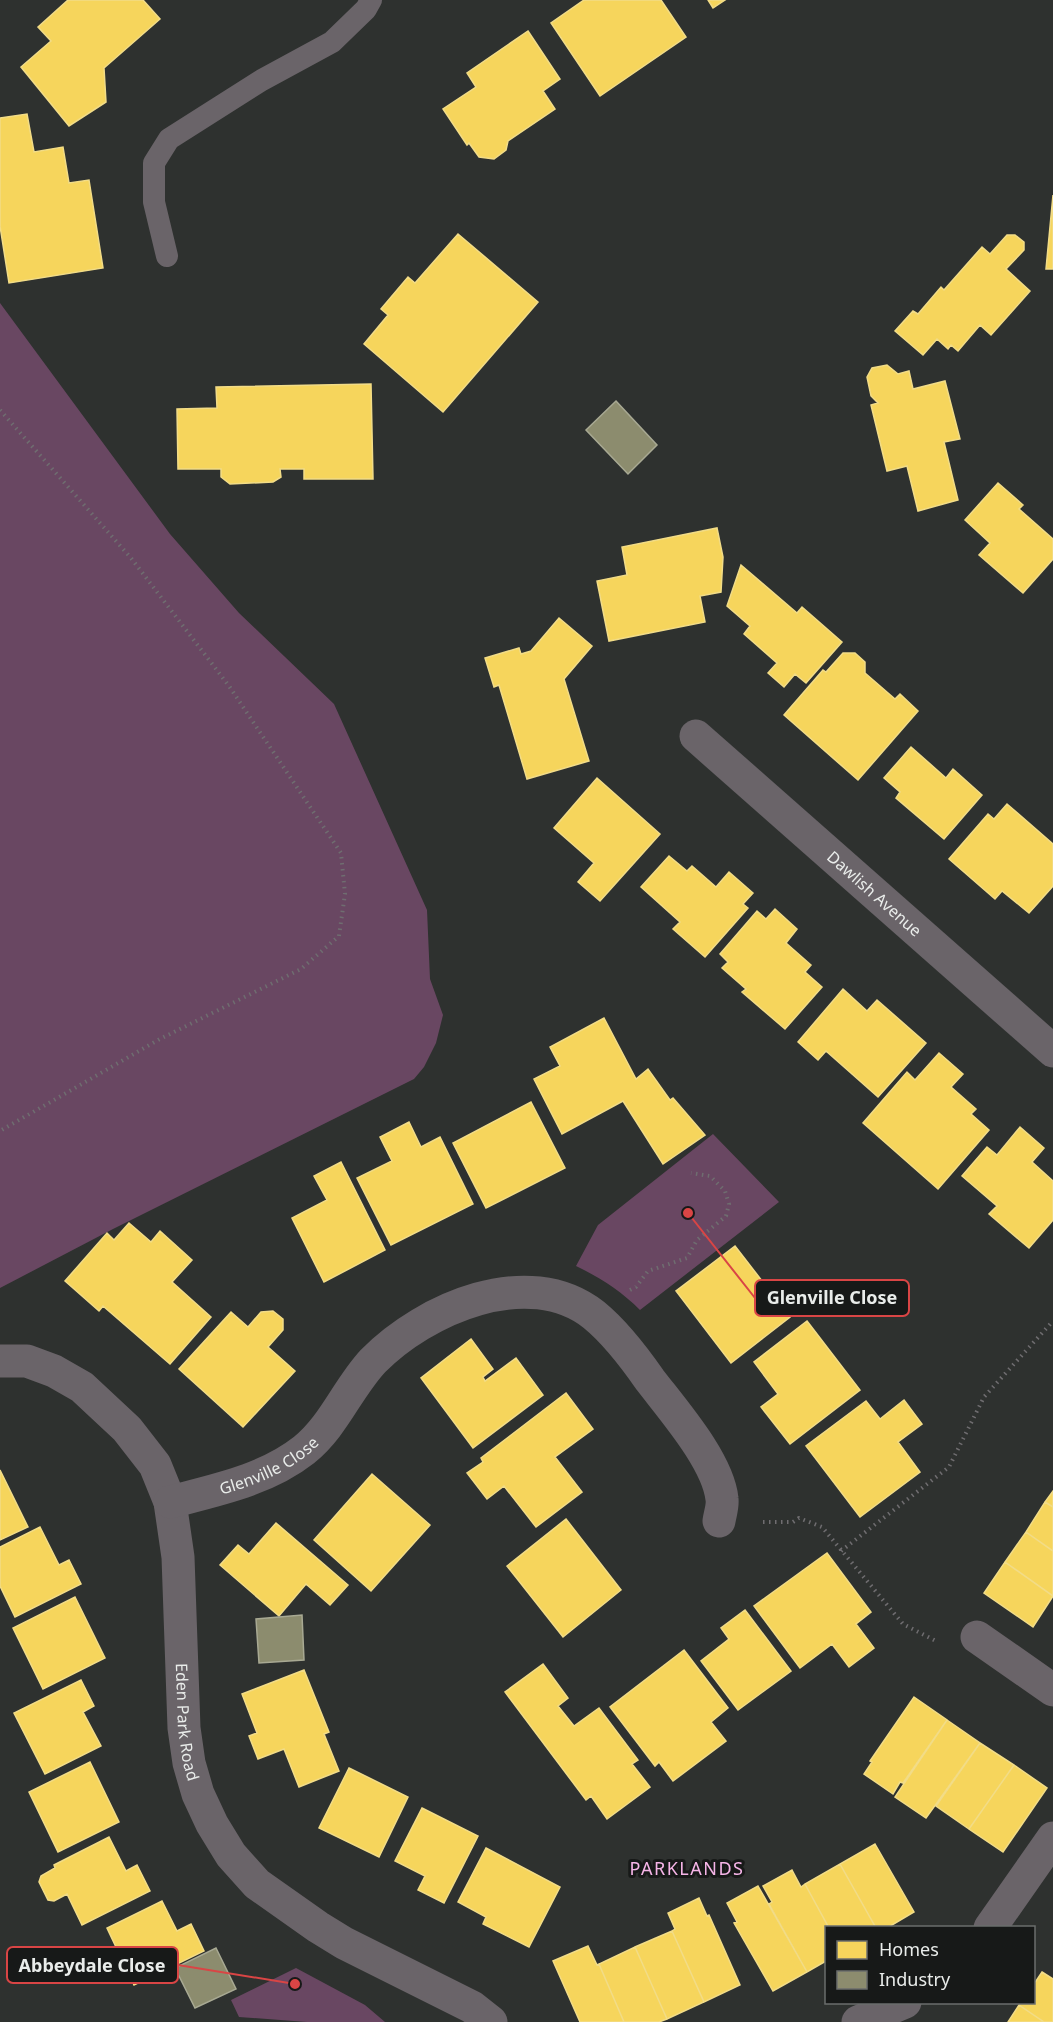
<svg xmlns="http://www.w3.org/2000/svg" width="1053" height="2022" font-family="'Noto Sans',sans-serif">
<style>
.green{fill:#694762}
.homes{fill:#f6d55c;stroke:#f2dc87;stroke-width:1.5}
.industry{fill:#8c8c6e;stroke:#a8a993;stroke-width:1.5}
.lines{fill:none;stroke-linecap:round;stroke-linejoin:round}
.path{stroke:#6f6d70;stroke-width:4;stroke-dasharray:1.5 4.5;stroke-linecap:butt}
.service{stroke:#6a6469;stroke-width:22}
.minor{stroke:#6a6469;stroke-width:33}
.labels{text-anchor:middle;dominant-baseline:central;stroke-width:6;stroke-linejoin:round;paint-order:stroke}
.street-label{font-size:16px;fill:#e9ecea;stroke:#171918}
.neighbourhood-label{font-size:18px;letter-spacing:1.5px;fill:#f5b4e7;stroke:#171918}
.leader{fill:none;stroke:#d94545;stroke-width:2}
.callout-dot{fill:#d94545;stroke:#171918;stroke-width:2}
.callout{fill:#171918;stroke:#d94545;stroke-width:2}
.callout-label{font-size:18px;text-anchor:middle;font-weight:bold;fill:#e9ecea}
</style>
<rect width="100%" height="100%" fill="#2e312f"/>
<path class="green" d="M 0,303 L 170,534 L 239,613 L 334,704 L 427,910 L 430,979 L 443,1015 L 436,1043 L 424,1067 L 414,1079 L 113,1229 L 0,1288 Z
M 713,1134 L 779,1202 L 640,1310 C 621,1291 601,1278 576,1266 L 598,1225 Z
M 296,1968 L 365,2005 L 385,2022 L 307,2022 L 239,2017 L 231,2000 Z"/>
<path class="homes" d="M 68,0 L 143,0 L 160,19 L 104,68 L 106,102 L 69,126 L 21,67 L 51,41 L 38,27 Z
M 584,0 L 661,0 L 686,37 L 600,96 L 551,23 Z
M 708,0 L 725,0 L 713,8 Z
M 528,31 L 560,79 L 543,91 L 555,109 L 508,141 L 506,150 L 494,159 L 479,157 L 469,143 L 467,145 L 443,109 L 476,87 L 467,73 Z
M 27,114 L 34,152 L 63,147 L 69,183 L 89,180 L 103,268 L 9,283 L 0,226 L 0,118 Z
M 1053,195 L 1053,269 L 1046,269 Z
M 458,234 L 538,302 L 443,412 L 364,344 L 388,315 L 381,309 L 408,277 L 415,283 Z
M 1007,235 L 1015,235 L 1024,242 L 1024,250 L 1006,269 L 1030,291 L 991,335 L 980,325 L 958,351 L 951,345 L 948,349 L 937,339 L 923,355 L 895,331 L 913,311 L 918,314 L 941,287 L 944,290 L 982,247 L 990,254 Z
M 887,365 L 898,374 L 909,371 L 913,389 L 945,381 L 960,439 L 944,442 L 958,500 L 918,511 L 907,466 L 887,471 L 871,405 L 878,403 L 871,396 L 867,377 L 872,368 Z
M 371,384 L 373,479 L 304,479 L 304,469 L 280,469 L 281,477 L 273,482 L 230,484 L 221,477 L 221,469 L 178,469 L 177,409 L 217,408 L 216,387 Z
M 998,483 L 1023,505 L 1019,509 L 1053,539 L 1053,559 L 1023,593 L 979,555 L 990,543 L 965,520 Z
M 717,528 L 723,557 L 721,592 L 700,596 L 705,622 L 609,641 L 597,581 L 627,575 L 622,547 Z
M 741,565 L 797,613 L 802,607 L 842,642 L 806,683 L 795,674 L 784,687 L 768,673 L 777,663 L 744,634 L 750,626 L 727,606 Z
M 559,618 L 592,646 L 564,679 L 589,761 L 527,779 L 499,685 L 494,687 L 485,658 L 519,648 L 521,654 L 531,651 Z
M 843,653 L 855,653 L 865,662 L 865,673 L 895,699 L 900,694 L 918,711 L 858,780 L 784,715 L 823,670 L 826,672 Z
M 911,747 L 946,778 L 953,769 L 982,795 L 944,839 L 896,798 L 900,792 L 884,778 Z
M 597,778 L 660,834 L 600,901 L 578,882 L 594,863 L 554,828 Z
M 1007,804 L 1053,844 L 1053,886 L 1029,913 L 1002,891 L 995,899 L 949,859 L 988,814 L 994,819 Z
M 669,856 L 687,871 L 692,866 L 716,887 L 729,872 L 753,893 L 743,904 L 748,908 L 705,957 L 673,929 L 680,922 L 641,887 Z
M 775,909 L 797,929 L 786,943 L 811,965 L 805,972 L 822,987 L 785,1029 L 742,992 L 746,989 L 722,968 L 728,962 L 720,954 L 757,911 L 766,919 Z
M 843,989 L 867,1011 L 877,1000 L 926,1043 L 878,1097 L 826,1051 L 818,1060 L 798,1042 Z
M 604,1018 L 636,1079 L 648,1069 L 670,1100 L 673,1098 L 705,1135 L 663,1164 L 623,1101 L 562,1134 L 534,1079 L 560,1066 L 550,1047 Z
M 939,1053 L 963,1074 L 951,1087 L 976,1109 L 971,1114 L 989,1130 L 938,1189 L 863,1123 L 907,1072 L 915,1080 Z
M 531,1102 L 565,1168 L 486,1208 L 453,1143 Z
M 409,1122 L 421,1147 L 440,1137 L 473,1204 L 391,1245 L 357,1178 L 392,1161 L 380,1137 Z
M 1020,1127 L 1044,1148 L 1032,1162 L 1053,1181 L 1053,1220 L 1029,1248 L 989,1214 L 997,1206 L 962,1176 L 987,1147 L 997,1155 Z
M 341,1162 L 385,1250 L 324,1282 L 292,1218 L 327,1200 L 314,1176 Z
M 129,1223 L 151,1242 L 160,1231 L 192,1260 L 172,1282 L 211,1317 L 170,1364 L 103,1306 L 99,1311 L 65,1281 L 107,1233 L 114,1240 Z
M 735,1246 L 790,1317 L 731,1363 L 676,1291 Z
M 273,1311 L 283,1319 L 283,1330 L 268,1347 L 295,1371 L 243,1427 L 179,1369 L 231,1312 L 248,1327 L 261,1312 Z
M 807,1321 L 860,1390 L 790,1444 L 761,1407 L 778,1394 L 754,1362 Z
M 471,1339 L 493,1369 L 483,1377 L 485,1381 L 516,1358 L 543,1395 L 473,1448 L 421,1378 Z
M 566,1393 L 593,1429 L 555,1457 L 582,1492 L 536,1527 L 504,1486 L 487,1499 L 467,1473 L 483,1462 L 481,1458 Z
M 904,1400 L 922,1424 L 898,1442 L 920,1472 L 860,1517 L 806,1446 L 866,1401 L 880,1419 Z
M 0,1470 L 28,1527 L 0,1540 Z
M 372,1474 L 430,1525 L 371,1591 L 314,1540 Z
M 1053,1491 L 1053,1507 L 1045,1502 Z
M 1045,1502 L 1053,1507 L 1053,1551 L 1026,1532 Z
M 566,1519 L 621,1590 L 563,1637 L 507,1566 Z
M 276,1523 L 348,1585 L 330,1605 L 306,1584 L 279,1616 L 220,1565 L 238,1545 L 249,1554 Z
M 40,1527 L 59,1565 L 69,1560 L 81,1584 L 15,1617 L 0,1586 L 0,1547 Z
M 1026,1532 L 1053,1551 L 1053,1596 L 1005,1562 Z
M 827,1553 L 871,1612 L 856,1624 L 874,1648 L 849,1667 L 832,1644 L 800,1668 L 754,1606 Z
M 1005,1562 L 1053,1596 L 1033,1627 L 984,1593 Z
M 75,1597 L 105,1658 L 43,1689 L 13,1628 Z
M 745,1610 L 791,1671 L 738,1710 L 701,1661 L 729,1639 L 721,1628 Z
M 684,1650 L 728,1708 L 711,1722 L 726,1741 L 673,1781 L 659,1762 L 655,1766 L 610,1707 Z
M 543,1664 L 568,1698 L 558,1706 L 574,1726 L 599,1708 L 638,1760 L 632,1764 L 650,1787 L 607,1819 L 591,1796 L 586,1800 L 505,1692 Z
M 304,1670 L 329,1732 L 324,1734 L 339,1771 L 299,1787 L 284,1749 L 258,1759 L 249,1736 L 257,1733 L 242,1694 Z
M 81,1680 L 94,1706 L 83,1712 L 101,1746 L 45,1774 L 14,1713 Z
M 914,1697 L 947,1720 L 903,1783 L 900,1782 L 893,1794 L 864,1774 L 872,1762 L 870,1761 Z
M 947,1720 L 980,1743 L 926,1818 L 895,1797 Z
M 980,1743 L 1014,1765 L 969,1829 L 936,1806 Z
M 90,1762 L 119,1822 L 58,1852 L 29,1792 Z
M 1014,1765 L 1047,1788 L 1003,1852 L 969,1829 Z
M 349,1768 L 408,1797 L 379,1857 L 319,1828 Z
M 422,1808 L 478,1836 L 444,1903 L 418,1890 L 425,1876 L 395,1861 Z
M 109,1837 L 126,1871 L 137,1865 L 150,1891 L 82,1925 L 67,1894 L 54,1901 L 48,1900 L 39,1882 L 41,1876 L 55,1868 L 54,1865 Z
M 875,1844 L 914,1912 L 887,1928 L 876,1928 L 840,1864 Z
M 486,1848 L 560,1887 L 529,1947 L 483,1924 L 486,1917 L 458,1902 Z
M 840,1864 L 876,1928 L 829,1928 L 805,1884 Z
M 792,1870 L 801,1887 L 805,1884 L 829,1928 L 826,1928 L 826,1961 L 807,1972 L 769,1904 L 772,1902 L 763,1886 Z
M 758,1886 L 807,1972 L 773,1991 L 734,1923 L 737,1922 L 727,1903 Z
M 699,1898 L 707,1916 L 709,1915 L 740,1985 L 704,2002 L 672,1931 L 675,1929 L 668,1913 Z
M 162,1901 L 177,1931 L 191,1924 L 204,1951 L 134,1985 L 107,1928 Z
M 672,1931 L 704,2002 L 667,2019 L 635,1947 Z
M 588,1946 L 597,1965 L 599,1964 L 624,2022 L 580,2022 L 553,1961 Z
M 635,1947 L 667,2019 L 659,2022 L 624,2022 L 599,1964 Z
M 1042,1972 L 1053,1979 L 1053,2022 L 1044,2022 L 1019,2005 L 1021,2002 L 1034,2002 L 1034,1984 Z
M 1019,2005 L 1044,2022 L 1008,2022 Z"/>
<path class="industry" d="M 616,401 L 657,445 L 628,474 L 586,430 Z
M 302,1615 L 304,1660 L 259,1663 L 256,1619 Z
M 216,1948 L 236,1989 L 195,2008 L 175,1968 Z"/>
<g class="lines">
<path class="path" d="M 0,410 L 131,558 L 229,686 L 341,853 L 345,894 L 339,936 L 301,969 L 160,1039 L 0,1131
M 630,1290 L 636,1287 L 648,1271 L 687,1258 L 697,1240 L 726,1216 L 729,1204 L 725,1191 L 710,1176 L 691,1173
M 763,1522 L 793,1522 L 799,1518 L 822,1527 L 903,1624 L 936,1641
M 841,1551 L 949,1467 L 984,1397 L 1053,1321"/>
<path class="service" d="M 167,256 L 154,202 L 154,163 L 169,139 L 262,80 L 332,42 L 366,9 L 371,0"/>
<g class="minor">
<path id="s1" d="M 696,736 L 1053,1051"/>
<path id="s2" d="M 0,1361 L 27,1361 L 54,1371 L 82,1387 L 127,1429 L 155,1465 L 170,1502 L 178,1557 L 184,1728 L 189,1763 L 198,1794 L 212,1824 L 231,1855 L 257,1884 L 318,1927 L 344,1943 L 472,2007 L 491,2022"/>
<path id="s3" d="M 170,1502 C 216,1490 266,1480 304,1450 C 334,1426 347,1389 373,1361 C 424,1309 528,1263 594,1315 C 616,1333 634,1357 650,1380 C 673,1410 718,1461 722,1499 C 723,1506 720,1514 719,1521"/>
<path d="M 977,1637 L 1053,1690"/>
<path d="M 990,1928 L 1053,1838"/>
<path d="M 858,2022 L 905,2002"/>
</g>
</g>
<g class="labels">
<g class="street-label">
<text stroke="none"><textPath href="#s1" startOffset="238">Dawlish Avenue</textPath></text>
<text stroke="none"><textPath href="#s3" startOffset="106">Glenville Close</textPath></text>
<text stroke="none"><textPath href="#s2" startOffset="456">Eden Park Road</textPath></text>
</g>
<g class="neighbourhood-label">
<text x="687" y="1868">PARKLANDS</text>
</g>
</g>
<path class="leader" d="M688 1213L755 1298M295 1984L178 1965"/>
<g class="callout-dot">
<circle cx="688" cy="1213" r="6"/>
<circle cx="295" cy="1984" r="6"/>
</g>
<g class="callout">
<rect x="755" y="1280" width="154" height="36" rx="6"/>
<rect x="7" y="1947" width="171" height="36" rx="6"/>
</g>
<g class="callout-label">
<text x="832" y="1304">Glenville Close</text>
<text x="92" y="1972">Abbeydale Close</text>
</g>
<rect x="825" y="1926" width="210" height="78" fill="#171918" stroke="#6b6d6c" stroke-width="1.5"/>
<rect x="837" y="1941" width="30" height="18" fill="#f6d55c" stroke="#6b6d6c" stroke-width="1.5"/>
<text x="879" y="1956" font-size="18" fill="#e9ecea">Homes</text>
<rect x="837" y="1971" width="30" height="18" fill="#8c8c6e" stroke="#6b6d6c" stroke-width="1.5"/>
<text x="879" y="1986" font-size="18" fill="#e9ecea">Industry</text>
</svg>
